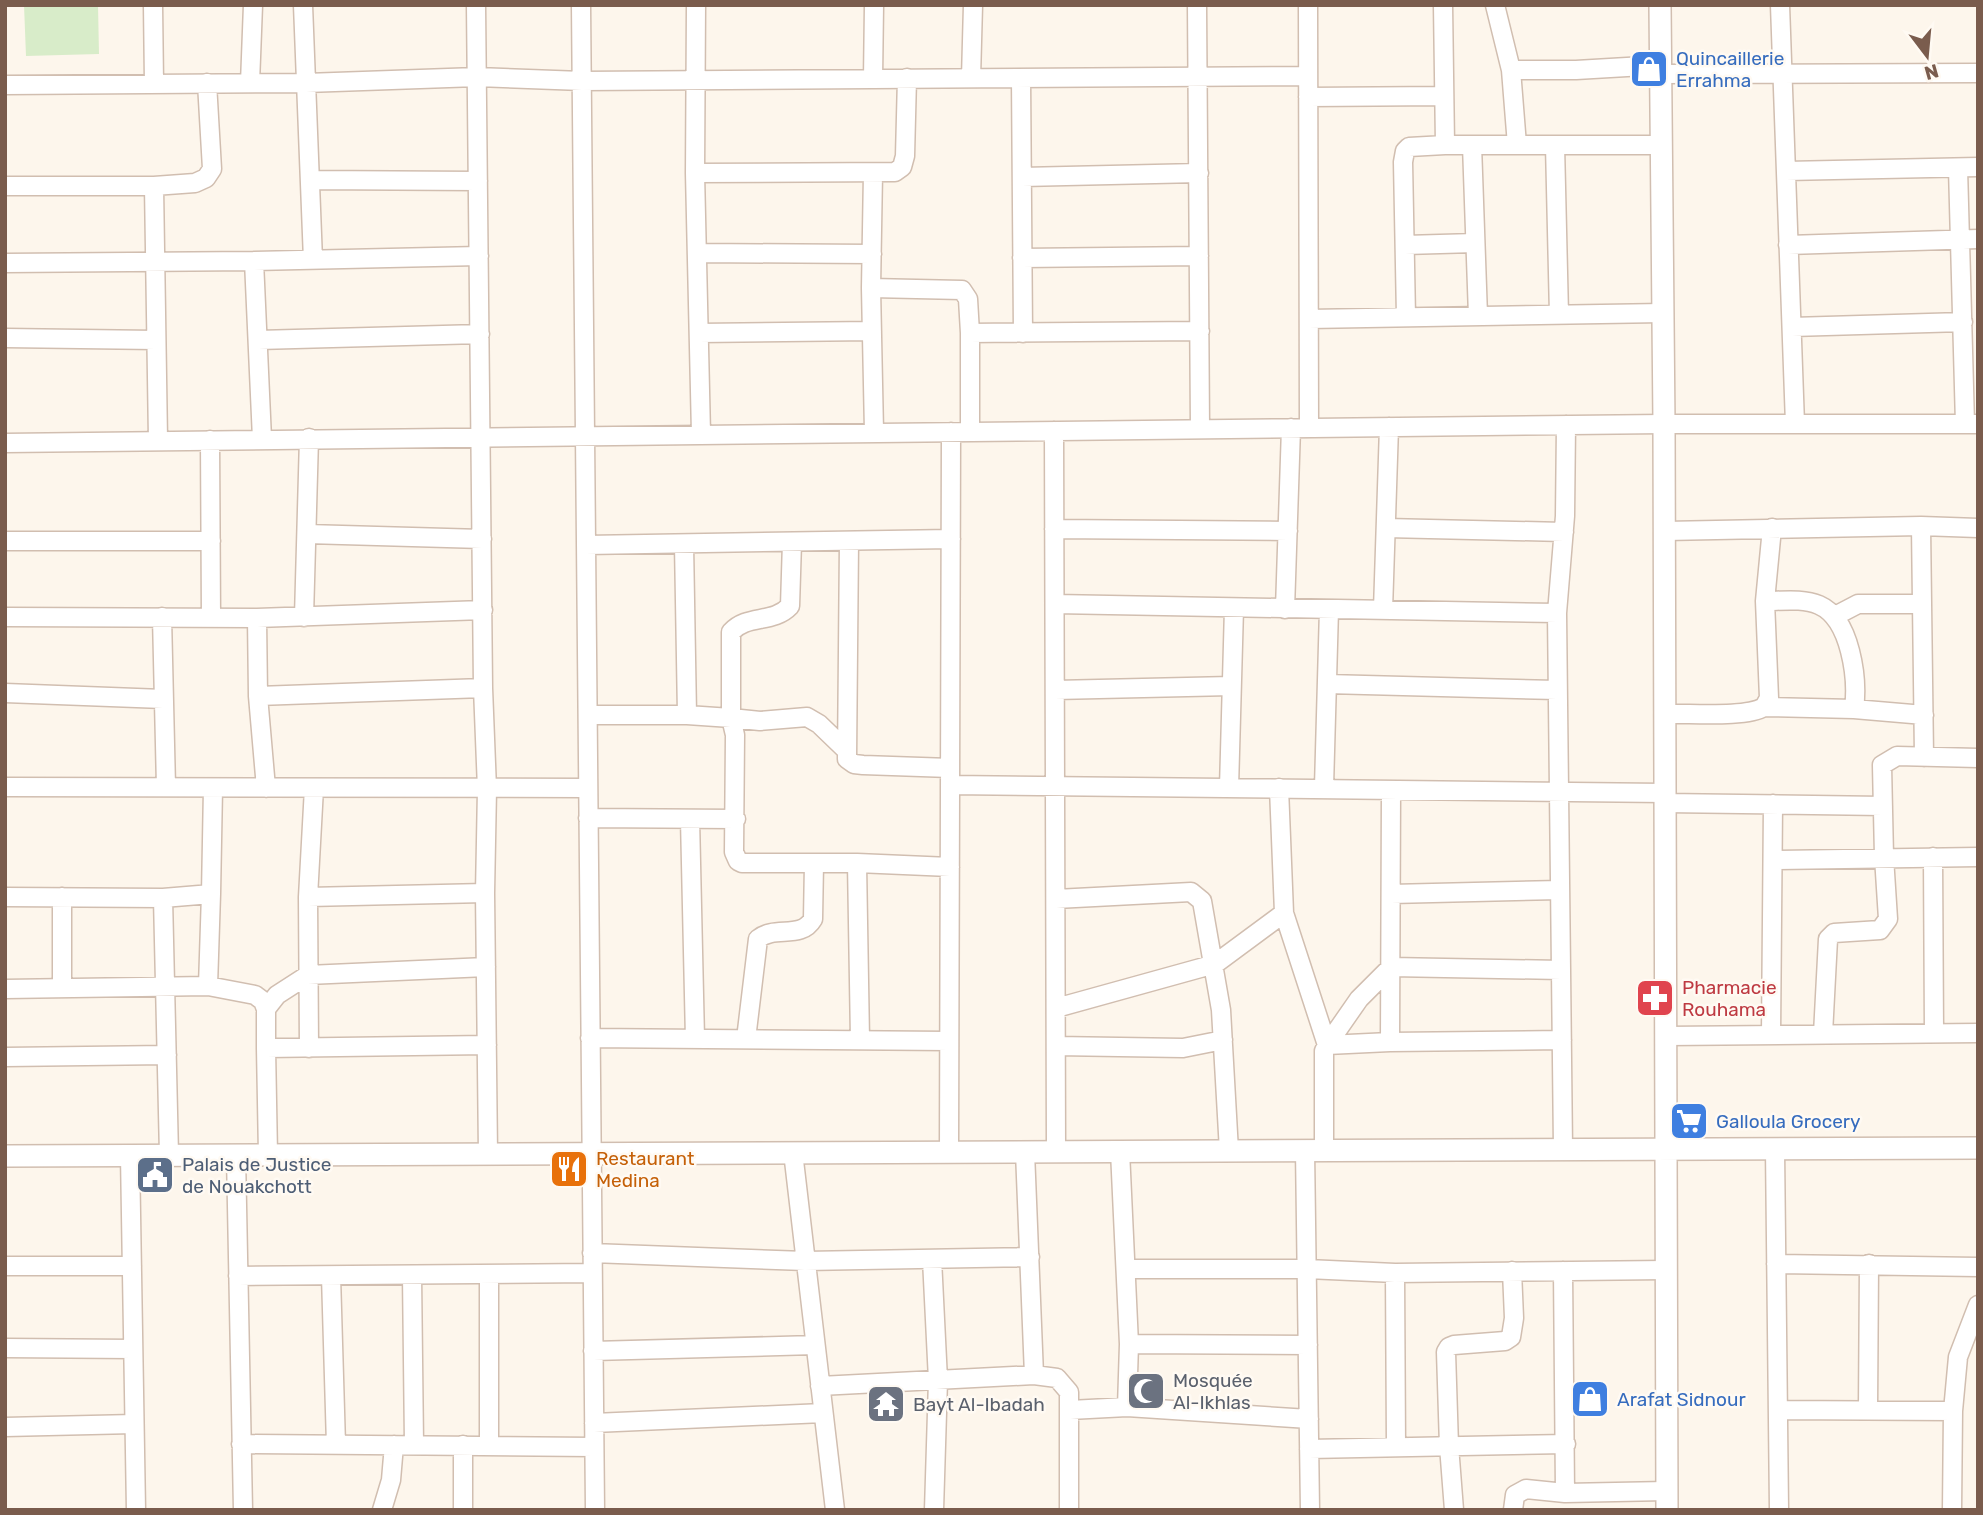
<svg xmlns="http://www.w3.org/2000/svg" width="1983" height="1515" font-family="Rubik,sans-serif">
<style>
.garden{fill:#d8ecc9}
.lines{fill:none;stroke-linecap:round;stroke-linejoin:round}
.minor-casing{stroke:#d1beb0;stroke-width:21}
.tertiary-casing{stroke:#d1beb0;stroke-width:24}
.minor{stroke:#fff;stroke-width:18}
.tertiary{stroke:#fff;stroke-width:21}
.labels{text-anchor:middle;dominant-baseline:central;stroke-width:5;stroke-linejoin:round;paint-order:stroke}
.shop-label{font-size:19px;fill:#366cbe;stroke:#fffaf3;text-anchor:start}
.health-label{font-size:19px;fill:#be3a42;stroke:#fffaf3;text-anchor:start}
.food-label{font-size:19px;fill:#c56008;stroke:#fffaf3;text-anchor:start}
.service-label{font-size:19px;fill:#4e5e75;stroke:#fffaf3;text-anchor:start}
.worship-label{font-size:19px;fill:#5b616d;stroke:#fffaf3;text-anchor:start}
</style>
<rect width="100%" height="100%" fill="#fdf6ec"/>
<path class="garden" d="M 24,5 L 98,5 L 99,54 L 26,56 Z"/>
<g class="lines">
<defs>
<path id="minor" d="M 153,5 L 154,84
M 303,5 L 313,260
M 476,5 L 483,688 L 487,789 L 485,893 L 488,1154
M 581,5 L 595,1510
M 696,5 L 695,173 L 701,434
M 1197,5 L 1200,429
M 1308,5 L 1309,428
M 1443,5 L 1445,145
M 1495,5 L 1511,70 L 1517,145
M 1780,5 L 1795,424
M 1511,70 L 1576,70 L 1661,65
M 1661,74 L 1978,73
M 971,78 L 973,5
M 1021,78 L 1023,333
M 873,79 L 874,5
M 250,83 L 253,5
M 5,85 L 306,83 L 477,77 L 582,81 L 1308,76
M 1308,97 L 1444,96
M 1472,145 L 1478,316
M 1555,145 L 1559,315
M 1958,168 L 1965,424
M 1786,171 L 1978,167
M 695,173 L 895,172 L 902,167 L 905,156 L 907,78
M 873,173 L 871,288 L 874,432
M 1022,177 L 1199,173
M 310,180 L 478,181
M 5,186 L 154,186 L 195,183 L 206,178 L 212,169 L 207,83
M 154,186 L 158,440
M 1405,245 L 1475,243
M 1788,245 L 1978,239
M 697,253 L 872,254
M 1022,258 L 1199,256
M 254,261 L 262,439
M 5,263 L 254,261 L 479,256
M 871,288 L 962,290 L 968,299 L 970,333
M 1406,317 L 1403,162 L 1405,151 L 1409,147 L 1445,145 L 1662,145
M 1309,319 L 1663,313
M 1792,327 L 1963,322
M 699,333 L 872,331
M 5,338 L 156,340
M 258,340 L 480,334
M 970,431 L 970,333 L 1200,331
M 1054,431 L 1056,1151
M 210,440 L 211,618
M 5,443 L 1664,424 L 1978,424
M 1921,526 L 1924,757
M 1386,528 L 1564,532
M 1054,529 L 1288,531
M 1665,531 L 1921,526 L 1978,528
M 307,534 L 482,539
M 5,541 L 211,541
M 849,541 L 847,759 L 854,764 L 863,765 L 950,768
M 792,542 L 790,606 C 773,624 747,614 731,632 L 731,718 L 760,721 L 807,717 L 819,724 L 846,750
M 586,545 L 951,539
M 1765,601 C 1782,601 1803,598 1819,605 C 1851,619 1858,679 1854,709
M 1055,604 L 1557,613
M 1285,609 L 1291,428
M 1383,610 L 1389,427
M 1835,616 L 1858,604 L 1922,604
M 5,617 L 257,618 L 483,610
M 162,617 L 166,787
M 304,617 L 309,438
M 257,618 L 258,696 L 266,788
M 1327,684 L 1557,690
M 1055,690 L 1231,686
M 5,693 L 163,699
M 258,696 L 483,688
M 1764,707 L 1769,698 L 1765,601 L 1772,528
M 1665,714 C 1689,713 1746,718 1764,707 L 1854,709 L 1924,715
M 588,715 L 687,715 L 684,544
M 687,715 L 731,718 L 735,735 L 734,852 L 738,861 L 742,863 L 857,863 L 950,867
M 950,785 L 1665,793
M 5,787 L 588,788
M 1324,787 L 1329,609
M 1229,788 L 1234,608
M 1279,788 L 1284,913 L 1327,1045 L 1359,999 L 1391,967 L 1561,970
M 1665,803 L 1883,806
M 588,818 L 736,819
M 690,819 L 695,1039
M 1933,857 L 1934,1033
M 1773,860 L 1978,857
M 857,863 L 860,1040
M 1391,894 L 1560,890
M 5,897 L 163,898 L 211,894 L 213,788
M 62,897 L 62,988
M 308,897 L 485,893
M 163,898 L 169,1155
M 1056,899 L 1191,892 L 1202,901 L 1221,1010 L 1229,1151
M 208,986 L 211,894
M 5,989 L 208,986 L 255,995 L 263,1001 L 266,1009 L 266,1048
M 1056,1008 L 1215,964 L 1284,913
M 266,1009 L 277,995 L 308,975 L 486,967
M 1823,1034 L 1828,939 L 1834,933 L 1880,930 L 1888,919 L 1884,857 L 1882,765 L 1897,756 L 1978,758
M 1771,1035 L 1773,804
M 1666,1036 L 1978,1033
M 590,1038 L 949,1041
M 746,1039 L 758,939 C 775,925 801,940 813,919 L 814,863
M 1390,1042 L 1391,790
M 1056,1046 L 1183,1048 L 1223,1040
M 309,1048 L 308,897 L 314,788
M 5,1057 L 167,1055
M 1563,1149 L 1557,613 L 1565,516 L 1566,425
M 1775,1149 L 1779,1510
M 1305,1150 L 1310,1510
M 1324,1150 L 1324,1051 L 1327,1045 L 1390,1042 L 1562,1040
M 1120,1151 L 1129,1344 L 1127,1407
M 793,1152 L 835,1510
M 949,1152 L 951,432
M 1025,1152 L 1034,1375
M 130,1155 L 136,1510
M 236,1155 L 243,1510
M 268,1155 L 266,1048 L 487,1045
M 592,1253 L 805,1261 L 1030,1257
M 932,1259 L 938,1380 L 934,1510
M 1776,1264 L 1978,1267
M 5,1266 L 132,1266
M 1126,1269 L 1307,1269 L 1395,1273 L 1666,1270
M 1563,1271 L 1565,1493
M 1395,1273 L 1396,1447
M 489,1274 L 489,1446
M 412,1275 L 414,1445
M 238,1276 L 592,1273
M 331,1276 L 336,1445
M 1129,1344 L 1308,1345
M 5,1348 L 133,1349
M 593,1351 L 815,1345
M 820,1386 L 1034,1375 L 1057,1378 L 1069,1392 L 1069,1510
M 1070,1410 L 1127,1407 L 1309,1419
M 1778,1410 L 1953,1411
M 1868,1410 L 1869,1264
M 594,1423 L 823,1413
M 5,1427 L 134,1424
M 241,1444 L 594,1447
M 1309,1449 L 1566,1444
M 382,1510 L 391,1480 L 394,1445
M 463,1510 L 463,1445
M 1454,1510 L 1449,1446 L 1446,1352 L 1449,1347 L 1454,1345 L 1505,1341 L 1511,1337 L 1514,1318 L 1512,1271
M 1513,1510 L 1515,1495 L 1526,1489 L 1565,1493 L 1666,1491
M 1952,1510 L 1953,1411 L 1958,1357 L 1978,1305"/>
<path id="tertiary" d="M 1660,5 L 1664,424 L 1667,1510
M 5,1156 L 1978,1148"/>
</defs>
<use href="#minor" class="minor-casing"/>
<use href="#tertiary" class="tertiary-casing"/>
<use href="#minor" class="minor"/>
<use href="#tertiary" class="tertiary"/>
</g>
<defs>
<symbol id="shop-square" viewBox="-11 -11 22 22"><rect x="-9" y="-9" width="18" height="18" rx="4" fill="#3f7fe0" stroke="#fffaf3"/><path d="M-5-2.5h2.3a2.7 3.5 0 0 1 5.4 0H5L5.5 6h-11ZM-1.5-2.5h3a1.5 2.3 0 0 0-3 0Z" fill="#fff"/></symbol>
<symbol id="pharmacy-square" viewBox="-11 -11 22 22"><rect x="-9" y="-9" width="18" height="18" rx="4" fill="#e0444e" stroke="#fffaf3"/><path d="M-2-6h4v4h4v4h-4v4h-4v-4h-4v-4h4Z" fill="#fff"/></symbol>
<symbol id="supermarket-square" viewBox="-11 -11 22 22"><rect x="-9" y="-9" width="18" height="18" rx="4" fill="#3f7fe0" stroke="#fffaf3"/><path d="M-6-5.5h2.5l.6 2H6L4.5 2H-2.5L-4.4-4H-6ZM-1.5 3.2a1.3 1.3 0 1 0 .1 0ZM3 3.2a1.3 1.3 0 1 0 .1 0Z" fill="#fff"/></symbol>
<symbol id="restaurant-square" viewBox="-11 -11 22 22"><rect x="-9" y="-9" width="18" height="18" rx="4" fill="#e8710a" stroke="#fffaf3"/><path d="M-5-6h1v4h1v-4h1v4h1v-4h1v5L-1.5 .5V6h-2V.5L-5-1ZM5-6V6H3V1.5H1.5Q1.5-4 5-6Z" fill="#fff"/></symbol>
<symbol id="civic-square" viewBox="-11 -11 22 22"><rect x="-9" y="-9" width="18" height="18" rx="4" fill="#5c6f8a" stroke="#fffaf3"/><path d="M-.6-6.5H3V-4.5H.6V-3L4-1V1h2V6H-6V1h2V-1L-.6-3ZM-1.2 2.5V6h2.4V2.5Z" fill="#fff"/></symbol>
<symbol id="mosque-square" viewBox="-11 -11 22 22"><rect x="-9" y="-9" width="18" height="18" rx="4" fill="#6b7280" stroke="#fffaf3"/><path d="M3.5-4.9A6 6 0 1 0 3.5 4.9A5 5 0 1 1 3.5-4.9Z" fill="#fff"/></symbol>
<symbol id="temple-square" viewBox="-11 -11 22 22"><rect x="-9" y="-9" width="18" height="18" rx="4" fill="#6b7280" stroke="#fffaf3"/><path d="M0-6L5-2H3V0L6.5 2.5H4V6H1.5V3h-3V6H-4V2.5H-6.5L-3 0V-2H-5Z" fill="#fff"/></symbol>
</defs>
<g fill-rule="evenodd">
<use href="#shop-square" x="1627" y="47" width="44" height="44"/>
<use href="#pharmacy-square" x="1633" y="976" width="44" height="44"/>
<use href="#supermarket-square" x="1667" y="1099" width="44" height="44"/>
<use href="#restaurant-square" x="547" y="1147" width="44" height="44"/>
<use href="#civic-square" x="133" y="1153" width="44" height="44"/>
<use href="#mosque-square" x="1124" y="1369" width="44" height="44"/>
<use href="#shop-square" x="1568" y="1377" width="44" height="44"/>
<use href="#temple-square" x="864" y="1382" width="44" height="44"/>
</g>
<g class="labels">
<g class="shop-label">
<text x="1676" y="58">Quincaillerie<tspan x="1676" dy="22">Errahma</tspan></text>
<text x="1716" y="1121">Galloula Grocery</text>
<text x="1617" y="1399">Arafat Sidnour</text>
</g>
<g class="health-label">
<text x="1682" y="987">Pharmacie<tspan x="1682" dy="22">Rouhama</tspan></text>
</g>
<g class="food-label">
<text x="596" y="1158">Restaurant<tspan x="596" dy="22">Medina</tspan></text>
</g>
<g class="service-label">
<text x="182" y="1164">Palais de Justice<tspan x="182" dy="22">de Nouakchott</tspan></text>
</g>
<g class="worship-label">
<text x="1173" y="1380">Mosquée<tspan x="1173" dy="22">Al-Ikhlas</tspan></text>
<text x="913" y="1404">Bayt Al-Ibadah</text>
</g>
</g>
<rect width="1983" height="1515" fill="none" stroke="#7a5c4d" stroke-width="14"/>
<g transform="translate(1927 56) rotate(164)" stroke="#fffaf3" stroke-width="5" paint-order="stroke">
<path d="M0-5L12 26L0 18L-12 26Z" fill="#7a5c4d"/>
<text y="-10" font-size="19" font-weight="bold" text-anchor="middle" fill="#7a5c4d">N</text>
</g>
</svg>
